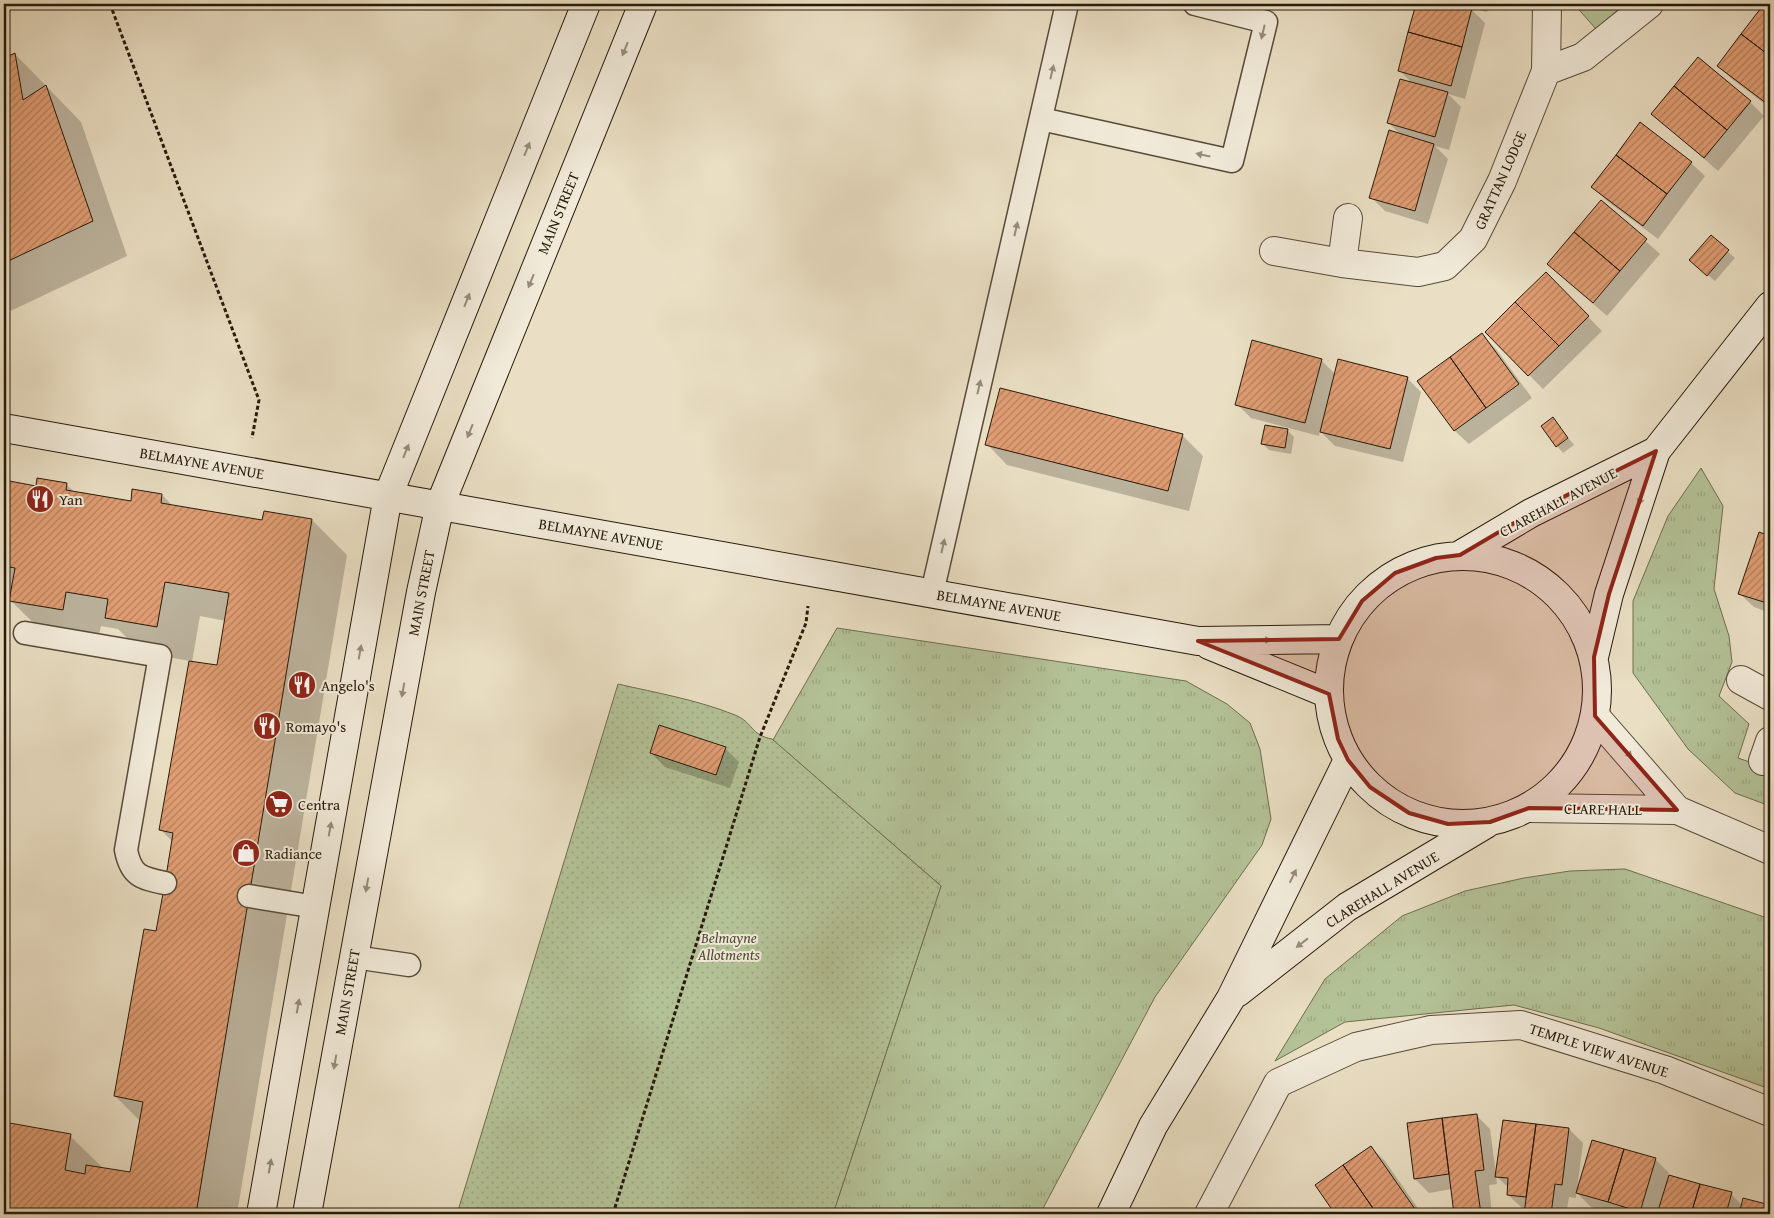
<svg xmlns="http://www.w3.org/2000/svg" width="1774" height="1218" font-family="'Gentium Book Plus',serif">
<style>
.grass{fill:url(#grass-tufts);stroke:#6e6e50}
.garden{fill:url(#garden-dots);stroke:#6e6e50}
.shadow{fill:#0003;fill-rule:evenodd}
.building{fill:url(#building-hatch);stroke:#271a09}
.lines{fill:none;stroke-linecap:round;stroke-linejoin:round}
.lane-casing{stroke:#584b38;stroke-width:25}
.street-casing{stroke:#584b38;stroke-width:30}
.secondary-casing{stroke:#271a09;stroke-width:30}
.path{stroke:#271a09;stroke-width:3;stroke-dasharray:4 2.5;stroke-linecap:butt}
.lane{stroke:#f1ead9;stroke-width:22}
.street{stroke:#f1ead9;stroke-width:28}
.secondary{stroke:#f1ead9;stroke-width:28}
.oneway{fill:#968c7b}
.marked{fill:#8f2418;fill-opacity:0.2;stroke:#8f2418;stroke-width:4;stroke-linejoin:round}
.labels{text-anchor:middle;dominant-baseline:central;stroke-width:4;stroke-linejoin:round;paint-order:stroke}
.street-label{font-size:15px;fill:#271a09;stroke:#f1ead9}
.poi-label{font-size:15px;fill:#271a09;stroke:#f1ead9;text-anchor:start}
.park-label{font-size:15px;font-style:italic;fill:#514c34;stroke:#f1ead9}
</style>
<defs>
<pattern id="grass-tufts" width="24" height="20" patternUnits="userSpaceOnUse" patternTransform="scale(1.25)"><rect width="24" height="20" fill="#b4c297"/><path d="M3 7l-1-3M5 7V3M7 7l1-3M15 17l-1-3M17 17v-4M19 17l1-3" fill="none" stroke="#9ba681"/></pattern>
<pattern id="garden-dots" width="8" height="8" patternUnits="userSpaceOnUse" patternTransform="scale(1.25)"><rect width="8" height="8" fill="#b4c297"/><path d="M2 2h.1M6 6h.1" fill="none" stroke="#9ba681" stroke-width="1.8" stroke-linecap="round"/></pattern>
<pattern id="building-hatch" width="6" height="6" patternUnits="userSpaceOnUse" patternTransform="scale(1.25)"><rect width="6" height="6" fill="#e09d73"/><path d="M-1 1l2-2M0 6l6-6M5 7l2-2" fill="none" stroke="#b67f5d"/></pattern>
</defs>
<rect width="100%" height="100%" fill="#eadfc4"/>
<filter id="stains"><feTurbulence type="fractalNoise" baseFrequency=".004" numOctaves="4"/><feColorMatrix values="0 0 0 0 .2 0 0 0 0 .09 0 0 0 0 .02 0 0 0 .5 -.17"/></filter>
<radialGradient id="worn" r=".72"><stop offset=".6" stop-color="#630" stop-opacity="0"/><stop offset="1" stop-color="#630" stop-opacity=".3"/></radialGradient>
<path class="grass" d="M 1574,4 L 1625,4 L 1596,29 Z
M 1701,468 L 1723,506 L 1714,589 L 1729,636 L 1732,662 L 1719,696 L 1749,724 L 1738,758 L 1770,769 L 1770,806 L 1735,793 L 1688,749 L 1633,673 L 1633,601 L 1668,516 Z
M 837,628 L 1186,681 L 1227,704 L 1250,723 L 1260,749 L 1271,819 L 1262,845 L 1155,997 L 1040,1214 L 833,1214 L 941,886 L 773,740 Z
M 1625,869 L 1770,919 L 1770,1089 L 1599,1028 L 1514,1005 L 1345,1022 L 1275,1061 L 1325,979 L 1402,916 L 1465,891 L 1524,878 L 1570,871 Z"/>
<path class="garden" d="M 618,684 C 657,693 698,700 735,715 C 753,722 750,735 772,739 L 941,886 L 833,1214 L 457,1214 Z"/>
<path class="shadow" d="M 1418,4 L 1490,4 L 1487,12 L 1470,8 L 1485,23 L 1465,99 L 1448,94 L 1461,107 L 1449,150 L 1435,146 L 1448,159 L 1428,224 L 1385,211 L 1371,197 L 1401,135 L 1389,123 L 1412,83 L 1400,71 Z
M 1765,4 L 1770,8 L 1770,108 L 1732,79 L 1718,66 Z
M 15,54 L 81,122 L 127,256 L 4,314 L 4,60 Z
M 1750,102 L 1764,116 L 1718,171 L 1653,114 Z
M 1691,163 L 1705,176 L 1658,239 L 1607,201 L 1593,187 Z
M 1602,202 L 1660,254 L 1607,316 L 1548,264 Z
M 1711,237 L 1735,258 L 1715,281 L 1698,267 Z
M 1546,274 L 1602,331 L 1543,389 L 1487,332 Z
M 1482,335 L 1496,349 L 1532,398 L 1469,444 L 1455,431 L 1419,381 Z
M 1321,360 L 1335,374 L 1407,378 L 1421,392 L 1403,462 L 1335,446 L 1320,431 L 1319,436 L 1251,418 L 1237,404 Z
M 1553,419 L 1574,445 L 1563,453 L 1557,446 Z
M 1287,430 L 1294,437 L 1291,454 L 1269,450 L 1263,444 Z
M 1182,435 L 1203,456 L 1189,511 L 1007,465 L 987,444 Z
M 4,481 L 37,487 L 66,484 L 74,492 L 132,502 L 162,495 L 173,506 L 264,521 L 312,520 L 347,555 L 237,1214 L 4,1214 L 4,1124 L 70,1136 L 104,1169 L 131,1174 L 141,1122 L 115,1096 L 157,933 L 173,842 L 160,829 L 190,661 L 141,652 L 118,629 L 101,626 L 97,644 L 46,635 L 10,600 L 11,596 L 4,594 ZM 200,616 L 226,621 L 218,667 L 192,662 Z
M 1760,534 L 1770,537 L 1770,613 L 1754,607 L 1740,594 Z
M 725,748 L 739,762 L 730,788 L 665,767 L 651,753 Z
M 1476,1115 L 1490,1129 L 1496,1174 L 1504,1121 L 1569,1129 L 1583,1143 L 1577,1190 L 1655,1159 L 1669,1173 L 1668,1176 L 1731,1194 L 1742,1205 L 1744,1199 L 1770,1206 L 1770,1214 L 1617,1214 L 1591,1207 L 1576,1192 L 1576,1198 L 1569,1197 L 1566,1214 L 1526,1214 L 1526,1209 L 1522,1208 L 1508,1195 L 1509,1188 L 1496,1176 L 1497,1184 L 1489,1185 L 1492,1214 L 1455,1214 L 1452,1189 L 1429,1193 L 1415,1179 Z
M 1371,1147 L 1385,1161 L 1422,1214 L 1337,1214 L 1317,1185 Z"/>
<path class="building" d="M 1416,4 L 1458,4 L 1472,8 L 1462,47 L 1408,32 Z
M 1764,4 L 1770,6 L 1770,56 L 1741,34 Z
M 1408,32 L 1462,47 L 1451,86 L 1398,71 Z
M 1741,34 L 1770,56 L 1770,98 L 1766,103 L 1717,66 Z
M 15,53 L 23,100 L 46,85 L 93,221 L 4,263 L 4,58 Z
M 1698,57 L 1751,101 L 1727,130 L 1674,86 Z
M 1400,79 L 1448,92 L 1435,137 L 1387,123 Z
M 1674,86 L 1727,130 L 1704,158 L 1651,114 Z
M 1640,122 L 1692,162 L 1667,194 L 1616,155 Z
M 1389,130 L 1434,144 L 1415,211 L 1369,198 Z
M 1616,155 L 1667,194 L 1643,226 L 1591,187 Z
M 1601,200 L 1647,239 L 1620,271 L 1574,232 Z
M 1574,232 L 1620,271 L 1593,303 L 1547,264 Z
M 1711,235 L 1729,250 L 1707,276 L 1689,260 Z
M 1546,272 L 1589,316 L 1559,346 L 1515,302 Z
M 1515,302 L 1559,346 L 1528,376 L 1485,332 Z
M 1482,333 L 1519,384 L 1486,408 L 1450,357 Z
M 1252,340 L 1322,359 L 1305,423 L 1235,405 Z
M 1450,357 L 1486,408 L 1454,431 L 1417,381 Z
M 1338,359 L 1408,377 L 1390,449 L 1320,432 Z
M 1000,388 L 1183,434 L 1168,491 L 985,445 Z
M 1553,417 L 1568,438 L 1556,447 L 1541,426 Z
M 1265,425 L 1288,429 L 1285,448 L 1261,444 Z
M 37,478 L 67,483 L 66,490 L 131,501 L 132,489 L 162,494 L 161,503 L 262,520 L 264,511 L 312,519 L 196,1214 L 4,1214 L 4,1122 L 71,1134 L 65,1170 L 85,1174 L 86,1165 L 130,1172 L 143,1102 L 114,1096 L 144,929 L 156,931 L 165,883 L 173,833 L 159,830 L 189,661 L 217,665 L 229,593 L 165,582 L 157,627 L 105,618 L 108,599 L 66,592 L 63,610 L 9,601 L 15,568 L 4,566 L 4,480 L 36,486 Z
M 1759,532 L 1770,536 L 1770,604 L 1738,594 Z
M 659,725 L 726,747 L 716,775 L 650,753 Z
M 1477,1114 L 1484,1170 L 1475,1171 L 1481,1214 L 1454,1214 L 1442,1118 Z
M 1442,1118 L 1449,1174 L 1414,1179 L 1407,1123 Z
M 1503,1120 L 1536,1124 L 1526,1197 L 1507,1195 L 1508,1178 L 1495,1177 Z
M 1536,1124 L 1569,1128 L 1562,1185 L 1555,1184 L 1551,1214 L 1524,1214 Z
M 1592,1140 L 1624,1149 L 1608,1202 L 1576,1193 Z
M 1371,1146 L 1415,1209 L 1408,1214 L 1377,1214 L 1343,1165 Z
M 1624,1149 L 1656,1158 L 1640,1212 L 1608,1202 Z
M 1343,1165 L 1377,1214 L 1335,1214 L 1315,1185 Z
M 1669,1175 L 1700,1184 L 1691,1214 L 1657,1214 Z
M 1700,1184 L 1732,1192 L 1726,1214 L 1691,1214 Z
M 1743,1198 L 1770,1205 L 1770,1214 L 1739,1214 Z"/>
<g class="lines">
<defs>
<path id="lane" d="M 1041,119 L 1232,161 L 1266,22 L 1195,4
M 932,593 L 1067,4
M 25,633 L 160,656 L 126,850 C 131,876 141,878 165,883
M 249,896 L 316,907
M 354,957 L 409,965"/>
<path id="street" d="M 1546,71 L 1583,57 L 1649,4
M 1274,251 L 1342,263 L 1418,272 L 1445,266 L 1473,239 L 1502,181 L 1546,71 L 1547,4
M 1342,263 L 1348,218
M 1741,680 L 1770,696
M 1595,716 L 1677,810
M 1763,761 L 1770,741
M 1529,808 L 1677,810 L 1770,850
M 1209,1214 L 1278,1083 L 1356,1047 L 1431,1030 L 1521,1025 L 1665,1070 L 1770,1112"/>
<path id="secondary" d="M 4,428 L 1198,641 L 1339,639
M 1460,555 L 1531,513 L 1656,451
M1329 690a134 134 0 1 1 268 0a134 134 0 1 1-268 0Z
M 1209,645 L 1329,694
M 1594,657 L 1609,594 L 1656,451 L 1770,306
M 1237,993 L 1347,907 L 1486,824
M 261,1214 L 388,496 L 586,4
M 307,1214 L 421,592 L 440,505 L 643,4
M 1111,1214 L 1153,1126 L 1231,998 L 1348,760"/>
</defs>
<use href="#lane" class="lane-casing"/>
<use href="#street" class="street-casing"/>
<use href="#secondary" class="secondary-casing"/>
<path class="path" d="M 110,4 L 259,400 L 252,438
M 613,1214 L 760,737 L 806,623 L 808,606"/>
<use href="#lane" class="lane"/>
<use href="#street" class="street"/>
<use href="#secondary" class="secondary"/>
</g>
<defs><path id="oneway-solid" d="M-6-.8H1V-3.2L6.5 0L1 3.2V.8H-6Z" transform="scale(1.25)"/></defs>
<g class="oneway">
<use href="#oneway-solid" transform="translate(1263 32) rotate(103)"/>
<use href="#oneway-solid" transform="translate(625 49) rotate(112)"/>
<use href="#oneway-solid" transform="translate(1052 72) rotate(-77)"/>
<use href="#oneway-solid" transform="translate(527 149) rotate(-68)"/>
<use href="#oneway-solid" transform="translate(1203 155) rotate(-168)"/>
<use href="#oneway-solid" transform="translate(1016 229) rotate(-77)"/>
<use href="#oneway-solid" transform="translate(531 281) rotate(112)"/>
<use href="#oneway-solid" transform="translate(467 300) rotate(-68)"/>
<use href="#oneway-solid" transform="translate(979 387) rotate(-77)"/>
<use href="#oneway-solid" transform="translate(470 431) rotate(112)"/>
<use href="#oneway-solid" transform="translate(406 451) rotate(-68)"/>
<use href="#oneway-solid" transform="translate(1641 498) rotate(108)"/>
<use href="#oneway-solid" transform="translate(943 546) rotate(-77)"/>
<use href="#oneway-solid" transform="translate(1264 640) rotate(-1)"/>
<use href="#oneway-solid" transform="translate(360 652) rotate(-80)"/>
<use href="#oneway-solid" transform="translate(403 690) rotate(100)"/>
<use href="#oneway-solid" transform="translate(1627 752) rotate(49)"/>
<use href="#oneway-solid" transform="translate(330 829) rotate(-80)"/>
<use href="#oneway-solid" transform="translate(1293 876) rotate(-64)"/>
<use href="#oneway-solid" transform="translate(367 885) rotate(100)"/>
<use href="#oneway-solid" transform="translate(1302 943) rotate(142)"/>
<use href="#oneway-solid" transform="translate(298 1006) rotate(-80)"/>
<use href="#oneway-solid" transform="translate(335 1062) rotate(100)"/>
<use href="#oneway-solid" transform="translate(270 1166) rotate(-80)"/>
</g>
<path class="marked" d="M 1656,451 L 1609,594 L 1594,657 L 1595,716 L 1677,810 L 1529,808 L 1490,822 L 1448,824 L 1409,813 L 1370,787 L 1348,760 L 1338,739 L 1329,694 L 1198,641 L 1339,639 L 1362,601 L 1395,573 L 1436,558 L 1460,555 L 1531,513 Z"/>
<defs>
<symbol id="restaurant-disc" viewBox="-11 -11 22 22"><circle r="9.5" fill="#8f2418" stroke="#f1ead9"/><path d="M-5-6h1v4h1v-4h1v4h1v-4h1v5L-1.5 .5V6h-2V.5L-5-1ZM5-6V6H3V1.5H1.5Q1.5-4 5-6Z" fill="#fff"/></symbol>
<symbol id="supermarket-disc" viewBox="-11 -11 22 22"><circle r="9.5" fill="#8f2418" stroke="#f1ead9"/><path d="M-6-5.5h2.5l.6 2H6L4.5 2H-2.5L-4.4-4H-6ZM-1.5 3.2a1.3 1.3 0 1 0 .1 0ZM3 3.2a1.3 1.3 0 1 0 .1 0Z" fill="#fff"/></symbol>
<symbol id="shop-disc" viewBox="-11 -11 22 22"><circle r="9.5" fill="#8f2418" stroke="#f1ead9"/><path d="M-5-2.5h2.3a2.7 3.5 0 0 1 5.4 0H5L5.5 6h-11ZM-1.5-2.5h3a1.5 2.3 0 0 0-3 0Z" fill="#fff"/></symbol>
</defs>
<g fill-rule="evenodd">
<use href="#restaurant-disc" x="24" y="483" width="32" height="32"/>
<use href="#restaurant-disc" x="286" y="669" width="32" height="32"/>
<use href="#restaurant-disc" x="251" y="710" width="32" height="32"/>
<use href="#supermarket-disc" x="263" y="788" width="32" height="32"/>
<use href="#shop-disc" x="230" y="837" width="32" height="32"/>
</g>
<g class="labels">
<g class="street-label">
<text transform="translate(1500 180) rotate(-66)">GRATTAN LODGE</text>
<text transform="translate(558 213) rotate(-68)">MAIN STREET</text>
<text transform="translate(202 463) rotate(10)">BELMAYNE AVENUE</text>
<text transform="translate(1558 502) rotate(-28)">CLAREHALL AVENUE</text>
<text transform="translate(601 534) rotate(10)">BELMAYNE AVENUE</text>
<text transform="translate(421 593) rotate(-79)">MAIN STREET</text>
<text transform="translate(999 605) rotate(10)">BELMAYNE AVENUE</text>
<text transform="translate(1603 809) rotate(1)">CLARE HALL</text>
<text transform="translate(1382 889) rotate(-32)">CLAREHALL AVENUE</text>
<text transform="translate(347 992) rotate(-80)">MAIN STREET</text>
<text transform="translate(1599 1050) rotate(18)">TEMPLE VIEW AVENUE</text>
</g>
<g class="poi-label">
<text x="59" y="499">Yan</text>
<text x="321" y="685">Angelo's</text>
<text x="286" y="726">Romayo's</text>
<text x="298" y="804">Centra</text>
<text x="265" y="853">Radiance</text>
</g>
<g class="park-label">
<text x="729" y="937">Belmayne<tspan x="729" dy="17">Allotments</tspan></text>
</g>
</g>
<rect width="1774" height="1218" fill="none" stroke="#eadfc4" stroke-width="20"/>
<rect x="5" y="5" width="1764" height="1208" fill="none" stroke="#271a09" stroke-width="2.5"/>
<rect x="10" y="10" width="1754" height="1198" fill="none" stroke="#271a09"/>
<rect width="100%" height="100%" filter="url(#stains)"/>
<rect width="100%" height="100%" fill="url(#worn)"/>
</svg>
